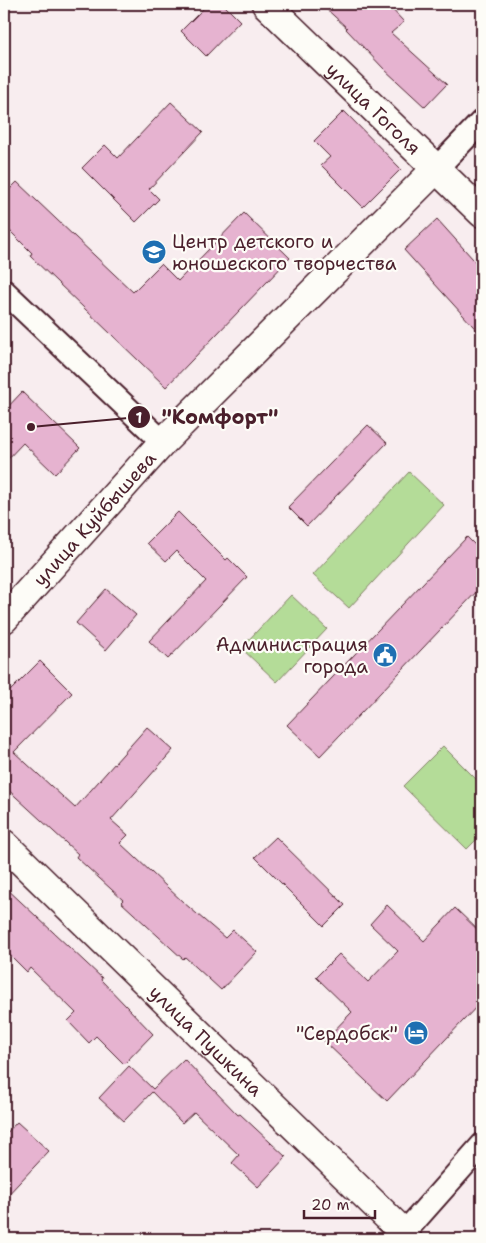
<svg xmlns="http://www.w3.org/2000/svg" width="486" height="1243" font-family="'Shantell Sans',sans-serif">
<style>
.green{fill:#b4dc98;stroke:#7f7e62}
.building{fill:#e6b3d0;stroke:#4a1f2b}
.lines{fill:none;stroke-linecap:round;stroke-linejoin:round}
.street-casing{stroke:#4a1f2b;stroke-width:26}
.secondary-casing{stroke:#4a1f2b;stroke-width:31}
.street{stroke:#fdfcf7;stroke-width:22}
.secondary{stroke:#fdfcf7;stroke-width:28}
.labels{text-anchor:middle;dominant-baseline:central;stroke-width:4.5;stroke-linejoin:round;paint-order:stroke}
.street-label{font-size:19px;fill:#4a1f2b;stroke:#fdfcf7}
.poi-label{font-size:19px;fill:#4a1f2b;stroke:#fdfcf7;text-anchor:end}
.leader{fill:none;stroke:#4a1f2b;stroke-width:2}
.callout-dot{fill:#4a1f2b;stroke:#fdfcf7;stroke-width:2}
.mark-label{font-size:15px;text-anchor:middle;font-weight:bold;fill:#fff}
.callout-label{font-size:20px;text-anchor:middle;font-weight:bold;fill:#4a1f2b;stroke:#fdfcf7;stroke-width:4.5;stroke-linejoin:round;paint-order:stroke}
</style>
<rect width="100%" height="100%" fill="#f8edef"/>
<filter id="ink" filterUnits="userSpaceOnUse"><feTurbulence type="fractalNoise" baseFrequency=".02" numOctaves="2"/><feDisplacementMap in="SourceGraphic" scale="10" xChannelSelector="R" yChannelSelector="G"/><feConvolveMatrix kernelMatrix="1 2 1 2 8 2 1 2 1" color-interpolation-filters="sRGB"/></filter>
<g filter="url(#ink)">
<path class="green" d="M 409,472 L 444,505 L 349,608 L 313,575 Z
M 291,595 L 327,629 L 277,682 L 241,648 Z
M 443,746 L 482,785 L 482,834 L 467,849 L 403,786 Z"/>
<path class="building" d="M 208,4 L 223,4 L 240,21 L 206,56 L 181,31 Z
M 321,4 L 387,4 L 404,22 L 391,33 L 447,84 L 425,107 L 384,69 L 346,29 L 347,28 Z
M 171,102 L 203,132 L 149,189 L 159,199 L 136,222 L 82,168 L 105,145 L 118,158 Z
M 344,111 L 401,169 L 363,207 L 321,165 L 330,157 L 314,141 Z
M 17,182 L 133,292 L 161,264 L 178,281 L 244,213 L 290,258 L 166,387 L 30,256 L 32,253 L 4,225 L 4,195 Z
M 437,219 L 482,269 L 482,336 L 404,250 Z
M 22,392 L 80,448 L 55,474 L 23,443 L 4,463 L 4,411 Z
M 368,425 L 387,443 L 307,526 L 288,507 Z
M 178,512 L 226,560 L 228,558 L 247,577 L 168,659 L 149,641 L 206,581 L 176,551 L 166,561 L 147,543 Z
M 467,537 L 482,552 L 482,586 L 320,756 L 287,725 Z
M 106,589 L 136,615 L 106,650 L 76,623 Z
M 40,661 L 72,693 L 14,752 L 75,808 L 147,727 L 173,750 L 111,820 L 128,835 L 120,843 L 183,902 L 225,938 L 233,930 L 257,952 L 221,990 L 185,957 L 183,959 L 121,902 L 123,900 L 76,857 L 78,854 L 4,786 L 4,697 Z
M 276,837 L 345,905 L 324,926 L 255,857 Z
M 4,886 L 102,978 L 101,980 L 153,1034 L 124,1064 L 96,1036 L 89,1043 L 68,1021 L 76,1013 L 30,968 L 27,972 L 4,949 Z
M 387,905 L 424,941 L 455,908 L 482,934 L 482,1001 L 387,1101 L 324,1041 L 352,1012 L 316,977 L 339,954 L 368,982 L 398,951 L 370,924 Z
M 184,1059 L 238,1115 L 240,1114 L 286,1157 L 258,1187 L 232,1163 L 239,1155 L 194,1112 L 182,1123 L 152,1092 L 124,1121 L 99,1098 L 129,1066 L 153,1089 Z
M 17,1122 L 49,1151 L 4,1199 L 4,1136 Z"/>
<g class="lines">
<defs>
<path id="street" d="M 436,169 L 482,121
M 4,291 L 163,442
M 410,1239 L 404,1233 L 482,1145"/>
<g id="secondary">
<path id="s1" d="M 266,4 L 482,213"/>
<path id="s2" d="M 4,619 L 163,442 L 436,169"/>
<path id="s3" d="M 4,844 L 404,1233 L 398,1239"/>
</g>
</defs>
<use href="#street" class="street-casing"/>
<use href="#secondary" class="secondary-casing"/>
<use href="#street" class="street"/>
<use href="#secondary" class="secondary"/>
</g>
</g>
<defs>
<symbol id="school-disc" viewBox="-11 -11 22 22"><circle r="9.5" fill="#1f6fb2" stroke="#fdfcf7"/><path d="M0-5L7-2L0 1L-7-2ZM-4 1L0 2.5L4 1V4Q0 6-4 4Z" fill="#fff"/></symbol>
<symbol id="civic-disc" viewBox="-11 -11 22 22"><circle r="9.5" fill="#1f6fb2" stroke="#fdfcf7"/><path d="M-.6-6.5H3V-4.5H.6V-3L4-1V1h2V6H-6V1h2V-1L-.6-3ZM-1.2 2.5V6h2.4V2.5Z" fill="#fff"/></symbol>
<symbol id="hotel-disc" viewBox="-11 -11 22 22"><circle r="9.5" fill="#1f6fb2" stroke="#fdfcf7"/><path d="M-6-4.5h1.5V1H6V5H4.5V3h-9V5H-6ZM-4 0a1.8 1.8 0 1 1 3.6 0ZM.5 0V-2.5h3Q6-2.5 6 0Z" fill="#fff"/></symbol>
</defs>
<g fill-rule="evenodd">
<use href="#school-disc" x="140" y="238" width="28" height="28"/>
<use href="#civic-disc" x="371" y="641" width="28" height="28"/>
<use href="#hotel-disc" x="402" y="1019" width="28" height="28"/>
</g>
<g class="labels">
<g class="street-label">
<text stroke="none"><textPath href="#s1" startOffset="150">улица Гоголя</textPath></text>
<text stroke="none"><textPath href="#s2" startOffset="135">улица Куйбышева</textPath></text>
<text stroke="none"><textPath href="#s3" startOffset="282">улица Пушкина</textPath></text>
</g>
<g class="poi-label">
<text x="172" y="241" text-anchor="start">Центр детского и<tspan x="172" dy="22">юношеского творчества</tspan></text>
<text x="368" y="644">Администрация<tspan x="368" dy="22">города</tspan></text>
<text x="398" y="1033">"Сердобск"</text>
</g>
</g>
<path class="leader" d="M31 427L139 417"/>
<g class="callout-dot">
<circle cx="31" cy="427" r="5"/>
<circle cx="139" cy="417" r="12"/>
</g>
<g class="mark-label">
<text x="139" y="423">1</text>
</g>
<g class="callout-label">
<text x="220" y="424">"Комфорт"</text>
</g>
<rect width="486" height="1243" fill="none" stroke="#fdfcf7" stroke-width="20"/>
<rect x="10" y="10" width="466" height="1223" fill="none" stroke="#4a1f2b" stroke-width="2" filter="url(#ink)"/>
<path d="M304 1210v8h71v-8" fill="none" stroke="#4a1f2b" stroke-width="2.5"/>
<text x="311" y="1210" font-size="15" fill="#4a1f2b" stroke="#fdfcf7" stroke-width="4" paint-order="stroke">20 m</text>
</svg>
